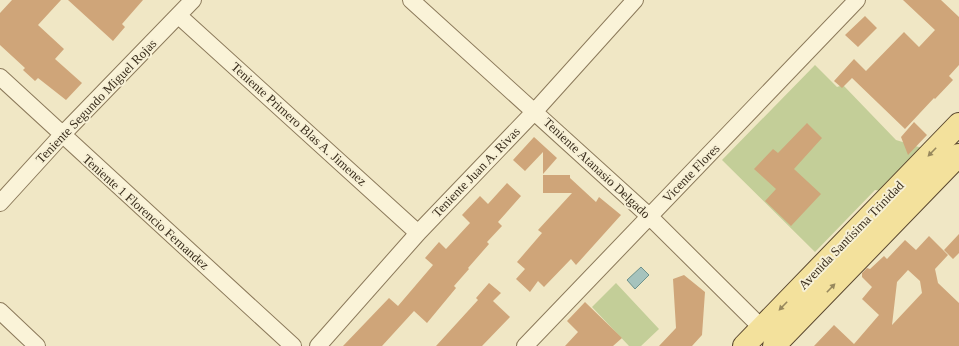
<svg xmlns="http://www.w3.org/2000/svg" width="959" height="346" font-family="'Times New Roman',serif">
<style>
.green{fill:#c3ce98}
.water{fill:#a6c3bd;stroke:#6d928c}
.building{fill:#cfa579;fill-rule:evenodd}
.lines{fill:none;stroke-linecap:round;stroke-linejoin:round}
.street-casing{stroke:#8b795a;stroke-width:18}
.primary-casing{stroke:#59462e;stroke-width:24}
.street{stroke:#faf3d8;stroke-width:16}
.primary{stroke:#f3e19c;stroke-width:22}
.oneway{fill:#97885d}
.labels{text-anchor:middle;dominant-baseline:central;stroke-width:4;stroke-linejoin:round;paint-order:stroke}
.street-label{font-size:13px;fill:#3b2f1e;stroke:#f7f0d5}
</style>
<rect width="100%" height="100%" fill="#f0e7c5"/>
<path class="green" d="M 815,65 L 837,87 L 843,85 L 896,140 L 922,148 L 889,192 L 875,190 L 815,252 L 722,160 Z
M 616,283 L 659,329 L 641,346 L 629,346 L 592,307 Z"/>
<path class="water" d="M 641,267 L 649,275 L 635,289 L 627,280 Z"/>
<path class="building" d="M 12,0 L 61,0 L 38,25 L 64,49 L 55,59 L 82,83 L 66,100 L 38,78 L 35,81 L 23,70 L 25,68 L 0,45 L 0,13 Z
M 68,0 L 143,0 L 122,24 L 125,27 L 113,41 Z
M 903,0 L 941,0 L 959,17 L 959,65 L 949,76 L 953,80 L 935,99 L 934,98 L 905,129 L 852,78 L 842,88 L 834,81 L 854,59 L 866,71 L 904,32 L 919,47 L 935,30 Z
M 865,16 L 877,28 L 858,47 L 845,35 Z
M 914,122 L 927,135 L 908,155 L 901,137 Z
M 807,123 L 822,138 L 794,169 L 821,194 L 791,226 L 765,201 L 776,189 L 754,169 L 773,149 L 778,153 Z
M 534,137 L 557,158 L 543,174 L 543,152 L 525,171 L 513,160 Z
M 543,175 L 570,175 L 570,178 L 596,202 L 599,197 L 621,215 L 576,265 L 571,259 L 544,287 L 538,281 L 530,292 L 516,279 L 525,269 L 517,262 L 542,233 L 538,230 L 572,193 L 543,193 Z
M 507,183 L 521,196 L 498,222 L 502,226 L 487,242 L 489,244 L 468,268 L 469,269 L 454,286 L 456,288 L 427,323 L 414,311 L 382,346 L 343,346 L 389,298 L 398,306 L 433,265 L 425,258 L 439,242 L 446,249 L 470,223 L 462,215 L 480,196 L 488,204 Z
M 959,234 L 959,253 L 953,259 L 944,250 Z
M 929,236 L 948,255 L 935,269 L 938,283 L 959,303 L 959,346 L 814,346 L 834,325 L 854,344 L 879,315 L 862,299 L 872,287 L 862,277 L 862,273 L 867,268 L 870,269 L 884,256 L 887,259 L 905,240 L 916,250 ZM 908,270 L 920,281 L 922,293 L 892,325 L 897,282 Z
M 684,275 L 705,292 L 702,335 L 692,346 L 659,346 L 676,328 L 673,279 Z
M 489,283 L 501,293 L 493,301 L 510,317 L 482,346 L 436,346 L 478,300 L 476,298 Z
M 585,302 L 622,338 L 613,346 L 565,346 L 578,332 L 567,321 Z"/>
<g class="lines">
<defs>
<path id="street" d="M 411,0 L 649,216 L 769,335
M 179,16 L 418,233
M 0,77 L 293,346
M 0,203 L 62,135 L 193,0
M 0,311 L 37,346
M 318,346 L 418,233 L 535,111 L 635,0
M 525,346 L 857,0"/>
<path id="primary" d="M 744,346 L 959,124
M 774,346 L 959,155"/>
</defs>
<use href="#street" class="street-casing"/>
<use href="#primary" class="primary-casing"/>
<use href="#street" class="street"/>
<use href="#primary" class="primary"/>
</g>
<defs><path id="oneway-solid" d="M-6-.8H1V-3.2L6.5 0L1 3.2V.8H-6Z"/></defs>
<g class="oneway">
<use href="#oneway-solid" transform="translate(932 152) rotate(134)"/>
<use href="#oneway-solid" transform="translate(831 288) rotate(-46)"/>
<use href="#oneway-solid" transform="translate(783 306) rotate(134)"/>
</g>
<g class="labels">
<g class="street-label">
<text transform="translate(96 101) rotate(-46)">Teniente Segundo Miguel Rojas</text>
<text transform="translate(299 124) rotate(42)">Teniente Primero Blas A. Jimenez</text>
<text transform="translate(597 168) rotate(43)">Teniente Atanasio Delgado</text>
<text transform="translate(476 172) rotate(-46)">Teniente Juan A. Rivas</text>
<text transform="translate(691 173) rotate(-46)">Vicente Flores</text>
<text transform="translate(146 212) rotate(42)">Teniente 1 Florencio Fernandez</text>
<text transform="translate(851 235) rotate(-46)">Avenida Santísima Trinidad</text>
</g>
</g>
</svg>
